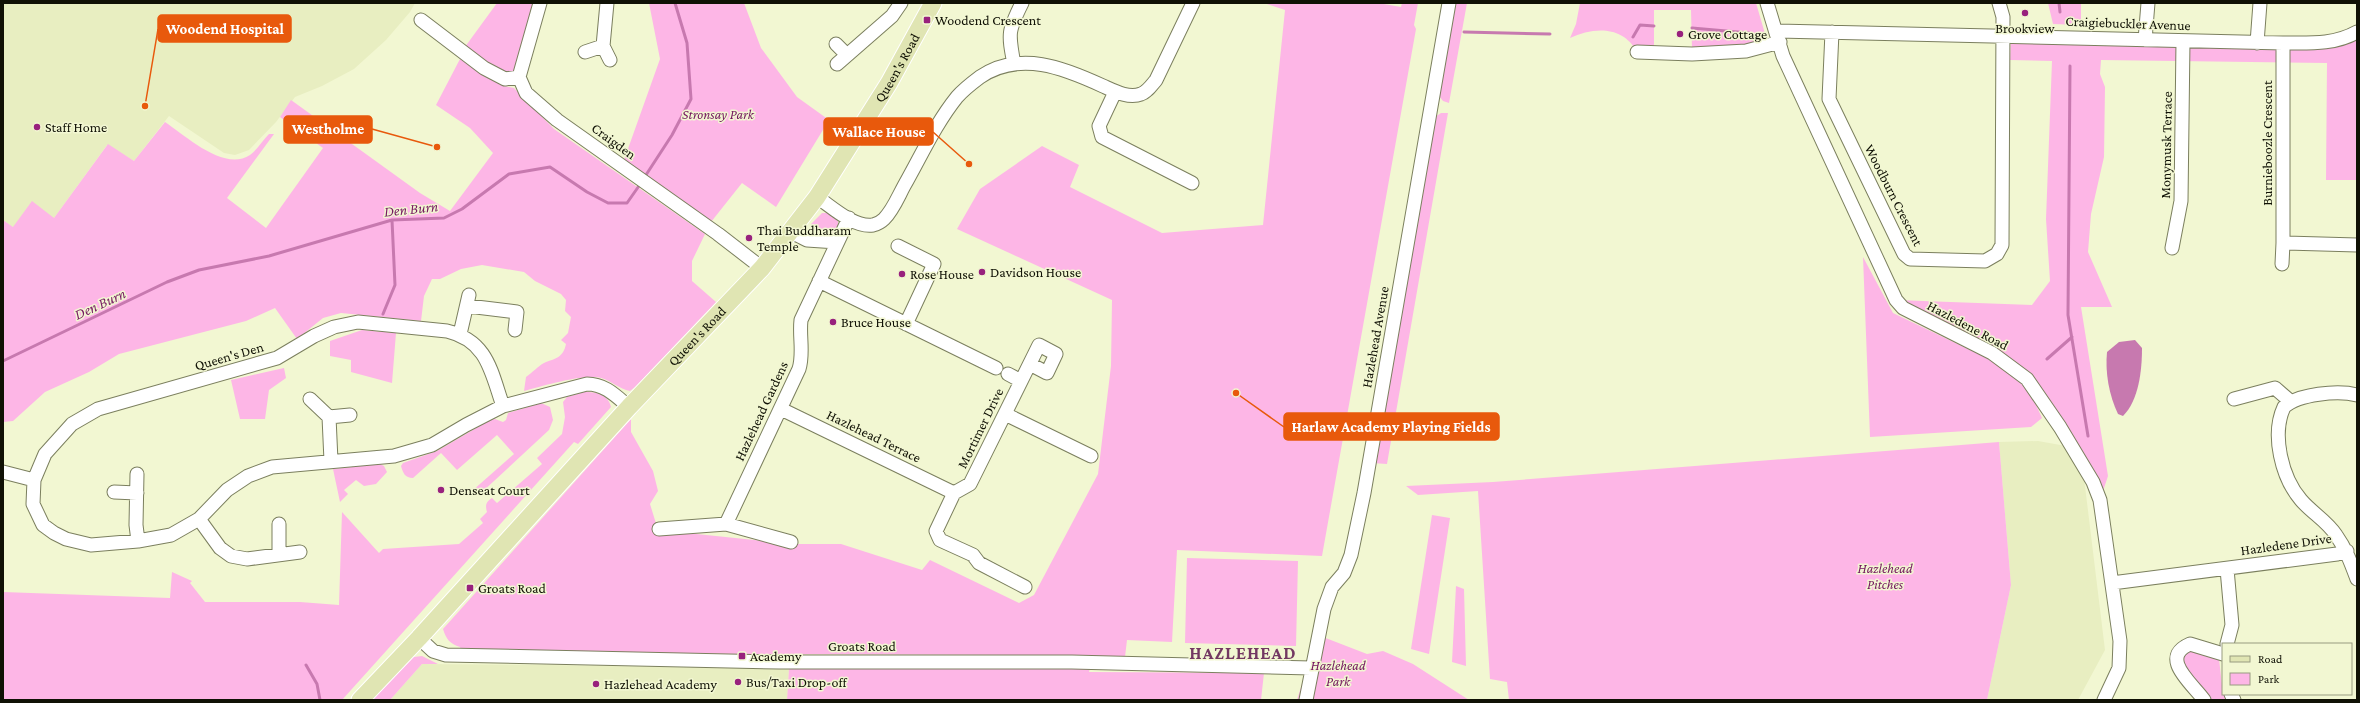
<svg xmlns="http://www.w3.org/2000/svg" width="2360" height="703" font-family="'Crimson Pro',serif">
<style>
.built{fill:#e8eec1}
.green{fill:#fdb6e6}
.water{fill:#c779af}
.lines{fill:none;stroke-linecap:round;stroke-linejoin:round}
.stream{stroke:#c779af;stroke-width:3}
.minor-casing{stroke:#7b7f5e;stroke-width:15}
.major-casing{stroke:#fff;stroke-width:19}
.minor{stroke:#fff;stroke-width:13}
.major{stroke:#e0e5b3;stroke-width:17}
.poi-dot{fill:#98217d;stroke:#f2f7d2;stroke-width:1.5}
.labels{text-anchor:middle;dominant-baseline:central;stroke-width:3;stroke-linejoin:round;paint-order:stroke}
.poi-label{font-size:14px;fill:#101105;stroke:#f2f7d2;text-anchor:start}
.street-label{font-size:14px;fill:#101105;stroke:#f2f7d2}
.park-label{font-size:14px;font-style:italic;fill:#72145d;stroke:#f2f7d2}
.water-label{font-size:15px;font-style:italic;fill:#761961;stroke:#f2f7d2}
.district-label{font-size:18px;font-weight:bold;letter-spacing:1px;fill:#733862;stroke:#f2f7d2}
.leader{fill:none;stroke:#e8590c;stroke-width:1.5}
.callout-dot{fill:#e8590c;stroke:#f2f7d2;stroke-width:1.5}
.callout{fill:#e8590c;stroke:#e8590c;stroke-width:1.5}
.callout-label{font-size:15px;text-anchor:middle;font-weight:bold;fill:#fff}
</style>
<rect width="100%" height="100%" fill="#f2f7d2"/>
<path class="built" d="M 3,3 L 415,3 L 410,12 L 386,40 L 354,69 L 322,86 L 295,97 L 276,122 L 249,150 L 235,155 L 224,153 L 169,116 L 134,161 L 107,145 L 54,218 L 13,227 L 3,220 Z
M 2038,441 L 2066,446 L 2084,478 L 2105,650 L 2078,700 L 1987,700 L 2011,585 L 1999,442 Z
M 422,664 L 549,665 L 789,669 L 787,700 L 390,700 Z"/>
<path class="green" d="M 497,3 L 540,3 L 519,77 L 505,79 L 462,51 Z
M 649,3 L 744,3 L 761,48 L 797,97 L 829,120 L 776,207 L 742,183 L 711,222 L 624,160 L 660,59 Z
M 1264,3 L 1378,3 L 1401,7 L 1402,3 L 1418,3 L 1414,25 L 1416,29 L 1322,556 L 1177,550 L 1172,642 L 1127,640 L 1125,657 L 1021,655 L 506,653 L 462,650 L 460,647 C 450,644 446,639 443,629 L 631,419 L 631,432 L 653,471 L 658,491 L 650,504 L 658,530 L 793,544 L 841,544 L 922,570 L 930,560 L 1019,603 L 1034,595 L 1098,474 L 1111,366 L 1112,300 L 957,229 L 980,189 L 1042,146 L 1079,165 L 1070,187 L 1162,233 L 1263,225 L 1285,10 Z
M 1453,3 L 1467,3 L 1449,103 L 1443,101 L 1439,96 Z
M 1580,3 L 1756,3 L 1768,44 L 1692,49 L 1691,10 L 1654,10 L 1654,51 L 1637,52 C 1623,25 1593,27 1570,38 L 1576,24 Z
M 2048,3 L 2081,3 L 2081,25 L 2053,24 Z
M 2357,32 L 2357,180 L 2326,180 L 2327,63 L 2101,60 L 2100,74 L 2105,87 L 2104,157 L 2091,214 L 2088,252 L 2112,307 L 2081,307 L 2108,476 L 2100,500 L 2027,379 L 1896,300 L 2032,305 L 2050,281 L 2046,219 L 2052,61 L 2010,60 L 2011,36 L 2325,42 Z
M 460,59 L 504,86 L 514,88 L 554,129 L 705,234 L 692,261 L 692,281 L 716,302 L 635,387 L 630,391 C 619,389 612,381 601,378 C 586,373 541,386 524,391 L 526,377 C 532,373 538,366 544,363 C 556,358 563,358 566,344 L 561,340 L 568,333 L 571,317 L 565,311 L 566,300 L 561,294 L 535,281 L 524,272 L 482,265 L 461,269 L 440,279 L 432,279 L 424,296 L 421,321 L 341,313 L 323,318 L 297,339 L 275,308 L 246,321 L 119,354 L 89,372 L 45,392 L 13,421 L 3,422 L 3,220 L 13,227 L 32,201 L 54,218 L 108,144 L 134,161 L 165,122 C 186,136 224,172 250,155 C 257,150 263,140 269,134 L 274,134 L 227,198 L 266,228 L 323,148 L 280,117 L 291,100 L 420,193 L 450,211 L 493,153 L 470,128 L 436,105 Z
M 1441,113 L 1448,113 L 1387,464 L 1372,463 L 1435,117 Z
M 822,213 L 827,213 L 838,221 L 838,225 L 833,233 L 810,230 L 811,224 Z
M 1863,257 L 1893,313 L 1991,360 L 2027,385 L 2042,418 L 2031,427 L 1870,437 Z
M 362,330 L 396,333 L 392,383 L 351,372 L 351,360 L 330,356 L 330,341 Z
M 284,368 L 286,378 L 269,390 L 265,419 L 240,419 L 231,380 Z
M 584,392 C 596,392 608,394 611,407 L 578,444 L 574,442 L 342,700 L 3,700 L 3,592 L 170,598 L 172,572 L 192,581 L 190,583 L 205,602 L 300,602 L 339,605 L 342,512 L 379,553 L 383,549 L 459,544 L 483,523 L 480,519 L 487,512 C 485,505 486,502 492,498 L 497,503 L 542,464 L 537,458 L 562,434 L 565,417 L 563,402 L 567,397 Z
M 541,403 L 550,407 L 553,420 L 549,430 L 481,493 L 477,494 L 472,491 L 514,454 L 497,435 L 457,470 L 441,453 L 413,478 C 405,478 403,473 401,466 L 403,463 L 437,451 L 490,420 L 495,419 L 503,422 L 506,420 L 508,413 Z
M 1999,442 L 2011,585 L 1987,700 L 1509,700 L 1507,682 L 1490,679 L 1478,491 L 1418,495 L 1406,486 L 1493,482 Z
M 380,464 L 384,466 L 387,472 L 376,484 L 364,486 L 356,480 L 344,490 L 348,494 L 340,502 L 333,469 Z
M 1432,515 L 1450,518 L 1429,654 L 1411,649 Z
M 1187,558 L 1298,561 L 1296,646 L 1185,643 Z
M 1456,586 L 1464,589 L 1466,666 L 1452,662 Z
M 1323,637 L 1367,654 L 1383,651 L 1413,664 L 1469,700 L 1297,700 L 1305,674 Z
M 2193,649 L 2219,659 L 2223,694 L 2226,694 L 2228,700 L 2209,700 C 2204,690 2176,665 2183,655 C 2185,652 2190,650 2193,649 Z
M 422,656 L 438,664 L 422,664 L 390,700 L 368,700 L 406,658 Z
M 1090,668 L 1089,672 L 1264,673 L 1261,700 L 787,700 L 789,669 Z"/>
<path class="water" d="M 2135,340 L 2142,348 C 2142,370 2139,400 2123,416 L 2118,414 C 2109,395 2105,373 2107,352 L 2119,342 Z"/>
<g class="lines">
<path class="stream" d="M 2059,3 L 2060,12
M 1692,28 L 1749,33
M 1464,32 L 1550,34
M 1633,37 L 1640,25 L 1654,26
M 2070,66 L 2068,315 L 2088,436
M 644,178 L 672,135 L 691,99 L 687,43 L 675,3
M 383,314 L 395,285 L 392,220
M 2047,359 L 2072,337
M 3,361 L 167,282 L 199,270 L 269,256 L 392,220 L 444,218 L 462,209 L 509,174 L 550,167 L 587,192 L 608,203 L 627,203 L 641,183
M 306,665 L 317,684 L 320,700"/>
<defs>
<path id="minor" d="M 540,3 L 519,77 L 526,93 L 557,120 L 718,234 L 762,268
M 607,3 L 603,46 L 610,60
M 1767,3 L 1783,56 L 1896,300 L 1903,308 L 1992,353 L 2027,379 L 2060,427 L 2093,482 L 2100,500 L 2120,641 L 2119,668 L 2104,700
M 421,20 L 484,68 L 505,79 L 519,77
M 1776,31 L 2283,43 C 2309,43 2334,45 2357,32
M 1832,32 L 1829,99 L 1904,254 L 1910,259 L 1985,261 L 1997,254 L 2002,245 L 2003,17 L 1999,3
M 2145,40 L 2148,3
M 2257,43 L 2260,3
M 2283,43 L 2283,243 L 2357,245
M 836,44 L 847,55
M 585,52 L 603,46
M 1637,52 L 1692,54 L 1746,51 L 1780,42
M 837,64 L 892,16 L 901,3
M 1014,64 C 1008,33 1008,31 1022,3
M 1115,92 L 1099,126 L 1102,137 L 1192,183
M 817,197 C 832,207 854,228 873,225 C 877,224 881,222 884,219 C 893,210 898,197 904,186 C 921,156 936,123 957,97 C 964,89 972,83 980,77 C 1020,50 1064,68 1103,86 C 1114,91 1129,99 1141,94 C 1147,92 1151,86 1156,80 L 1193,3
M 791,232 L 807,240 L 837,242
M 898,246 L 934,264 L 906,324
M 2172,248 L 2181,201 L 2183,41
M 2282,264 L 2283,243
M 819,281 L 996,368
M 468,306 L 517,312 L 515,330
M 460,334 L 469,295
M 1008,374 L 1021,381
M 2357,395 C 2338,390 2298,394 2284,407 C 2271,435 2282,478 2301,500 C 2312,513 2327,521 2336,535 C 2346,549 2351,563 2357,579
M 310,399 L 329,417 L 331,461
M 2234,399 L 2275,388 L 2290,401
M 503,406 C 491,372 488,341 447,331 L 358,322 L 334,327 L 314,336 L 277,358 L 98,409 L 72,424 L 45,454 L 34,480 L 33,504 L 43,525 L 54,533 L 66,539 L 91,545 L 138,541 L 171,535 L 199,519 L 227,490 L 248,476 L 272,467 L 394,456 L 432,445 L 466,425 L 503,406 L 587,384 C 605,384 616,396 629,407
M 781,409 L 954,493
M 1005,414 L 1091,456
M 329,417 L 350,415
M 3,472 L 34,480
M 137,474 L 136,525 L 138,541
M 114,492 L 137,493
M 199,519 L 220,548 L 231,556 L 247,559 L 300,552
M 279,524 L 279,555
M 726,524 L 799,369 C 804,353 799,337 801,320 L 849,218
M 659,529 L 726,524 L 791,542
M 2112,583 L 2337,554 L 2347,551
M 1025,587 L 979,563 L 973,555 L 940,540 L 936,531 L 954,493 L 970,484 L 1039,345 L 1056,354 L 1047,373 L 1030,364
M 419,638 L 433,651 L 446,655 L 779,662 L 1072,662 L 1311,668
M 2227,644 L 2232,625 L 2227,569
M 2231,694 L 2234,700
M 1306,700 L 1324,609 L 1332,587 L 1344,573 L 1351,555 L 1364,493 L 1449,3
M 2204,700 C 2193,684 2158,658 2190,644 L 2223,654"/>
<g id="major">
<path id="s1" d="M 360,700 L 419,638 L 629,407 L 762,268 L 817,197 L 889,83 L 933,3"/>
</g>
</defs>
<use href="#minor" class="minor-casing"/>
<use href="#major" class="major-casing"/>
<use href="#minor" class="minor"/>
<use href="#major" class="major"/>
</g>
<g class="poi-dot">
<circle cx="2025" cy="13" r="4"/>
<rect x="923" y="16" width="8" height="8" rx="2"/>
<circle cx="1680" cy="34" r="4"/>
<circle cx="37" cy="127" r="4"/>
<circle cx="749" cy="238" r="4"/>
<circle cx="982" cy="272" r="4"/>
<circle cx="902" cy="274" r="4"/>
<circle cx="833" cy="322" r="4"/>
<circle cx="441" cy="490" r="4"/>
<rect x="466" y="584" width="8" height="8" rx="2"/>
<rect x="738" y="652" width="8" height="8" rx="2"/>
<circle cx="738" cy="682" r="4"/>
<circle cx="596" cy="684" r="4"/>
</g>
<g class="labels">
<g class="poi-label">
<text x="935" y="20">Woodend Crescent</text>
<text x="2025" y="28" text-anchor="middle">Brookview</text>
<text x="1688" y="34">Grove Cottage</text>
<text x="45" y="127">Staff Home</text>
<text x="757" y="230">Thai Buddharam<tspan x="757" dy="16">Temple</tspan></text>
<text x="990" y="272">Davidson House</text>
<text x="910" y="274">Rose House</text>
<text x="841" y="322">Bruce House</text>
<text x="449" y="490">Denseat Court</text>
<text x="478" y="588">Groats Road</text>
<text x="750" y="656">Academy</text>
<text x="746" y="682">Bus/Taxi Drop-off</text>
<text x="604" y="684">Hazlehead Academy</text>
</g>
<g class="street-label">
<text transform="translate(2128 23) rotate(2)">Craigiebuckler Avenue</text>
<text stroke="none"><textPath href="#s1" startOffset="832">Queen's Road</textPath></text>
<text transform="translate(614 141) rotate(36)">Craigden</text>
<text transform="translate(2267 143) rotate(-90)">Burnieboozle Crescent</text>
<text transform="translate(2166 145) rotate(-89)">Monymusk Terrace</text>
<text transform="translate(1894 195) rotate(63)">Woodburn Crescent</text>
<text transform="translate(1968 325) rotate(28)">Hazledene Road</text>
<text stroke="none"><textPath href="#s1" startOffset="496">Queen's Road</textPath></text>
<text transform="translate(1375 337) rotate(-80)">Hazlehead Avenue</text>
<text transform="translate(229 356) rotate(-16)">Queen's Den</text>
<text transform="translate(761 411) rotate(-65)">Hazlehead Gardens</text>
<text transform="translate(980 428) rotate(-64)">Mortimer Drive</text>
<text transform="translate(874 436) rotate(26)">Hazlehead Terrace</text>
<text transform="translate(2286 544) rotate(-8)">Hazledene Drive</text>
<text x="862" y="646">Groats Road</text>
</g>
<g class="park-label">
<text x="718" y="114">Stronsay Park</text>
<text x="1885" y="568">Hazlehead<tspan x="1885" dy="16">Pitches</tspan></text>
<text x="1338" y="665">Hazlehead<tspan x="1338" dy="16">Park</tspan></text>
</g>
<g class="water-label">
<text transform="translate(411 209) rotate(-6)">Den Burn</text>
<text transform="translate(100 304) rotate(-25)">Den Burn</text>
</g>
<g class="district-label">
<text x="1243" y="653">HAZLEHEAD</text>
</g>
</g>
<path class="leader" d="M145 106L158 29M437 147L372 129M969 164L933 132M1236 393L1284 427"/>
<g class="callout-dot">
<circle cx="145" cy="106" r="4"/>
<circle cx="437" cy="147" r="4"/>
<circle cx="969" cy="164" r="4"/>
<circle cx="1236" cy="393" r="4"/>
</g>
<g class="callout">
<rect x="158" y="15" width="133" height="27" rx="4"/>
<rect x="284" y="116" width="88" height="27" rx="4"/>
<rect x="824" y="118" width="109" height="27" rx="4"/>
<rect x="1284" y="413" width="215" height="27" rx="4"/>
</g>
<g class="callout-label">
<text x="225" y="34">Woodend Hospital</text>
<text x="328" y="134">Westholme</text>
<text x="879" y="137">Wallace House</text>
<text x="1391" y="432">Harlaw Academy Playing Fields</text>
</g>
<rect width="2360" height="703" fill="none" stroke="#101105" stroke-width="8"/>
<rect x="2222" y="643" width="130" height="52" fill="#f2f7d2" stroke="#989b80"/>
<rect x="2230" y="656" width="20" height="6" fill="#e0e5b3" stroke="#989b80"/>
<text x="2258" y="663" font-size="12" fill="#101105">Road</text>
<rect x="2230" y="673" width="20" height="12" fill="#fdb6e6" stroke="#989b80"/>
<text x="2258" y="683" font-size="12" fill="#101105">Park</text>
</svg>
